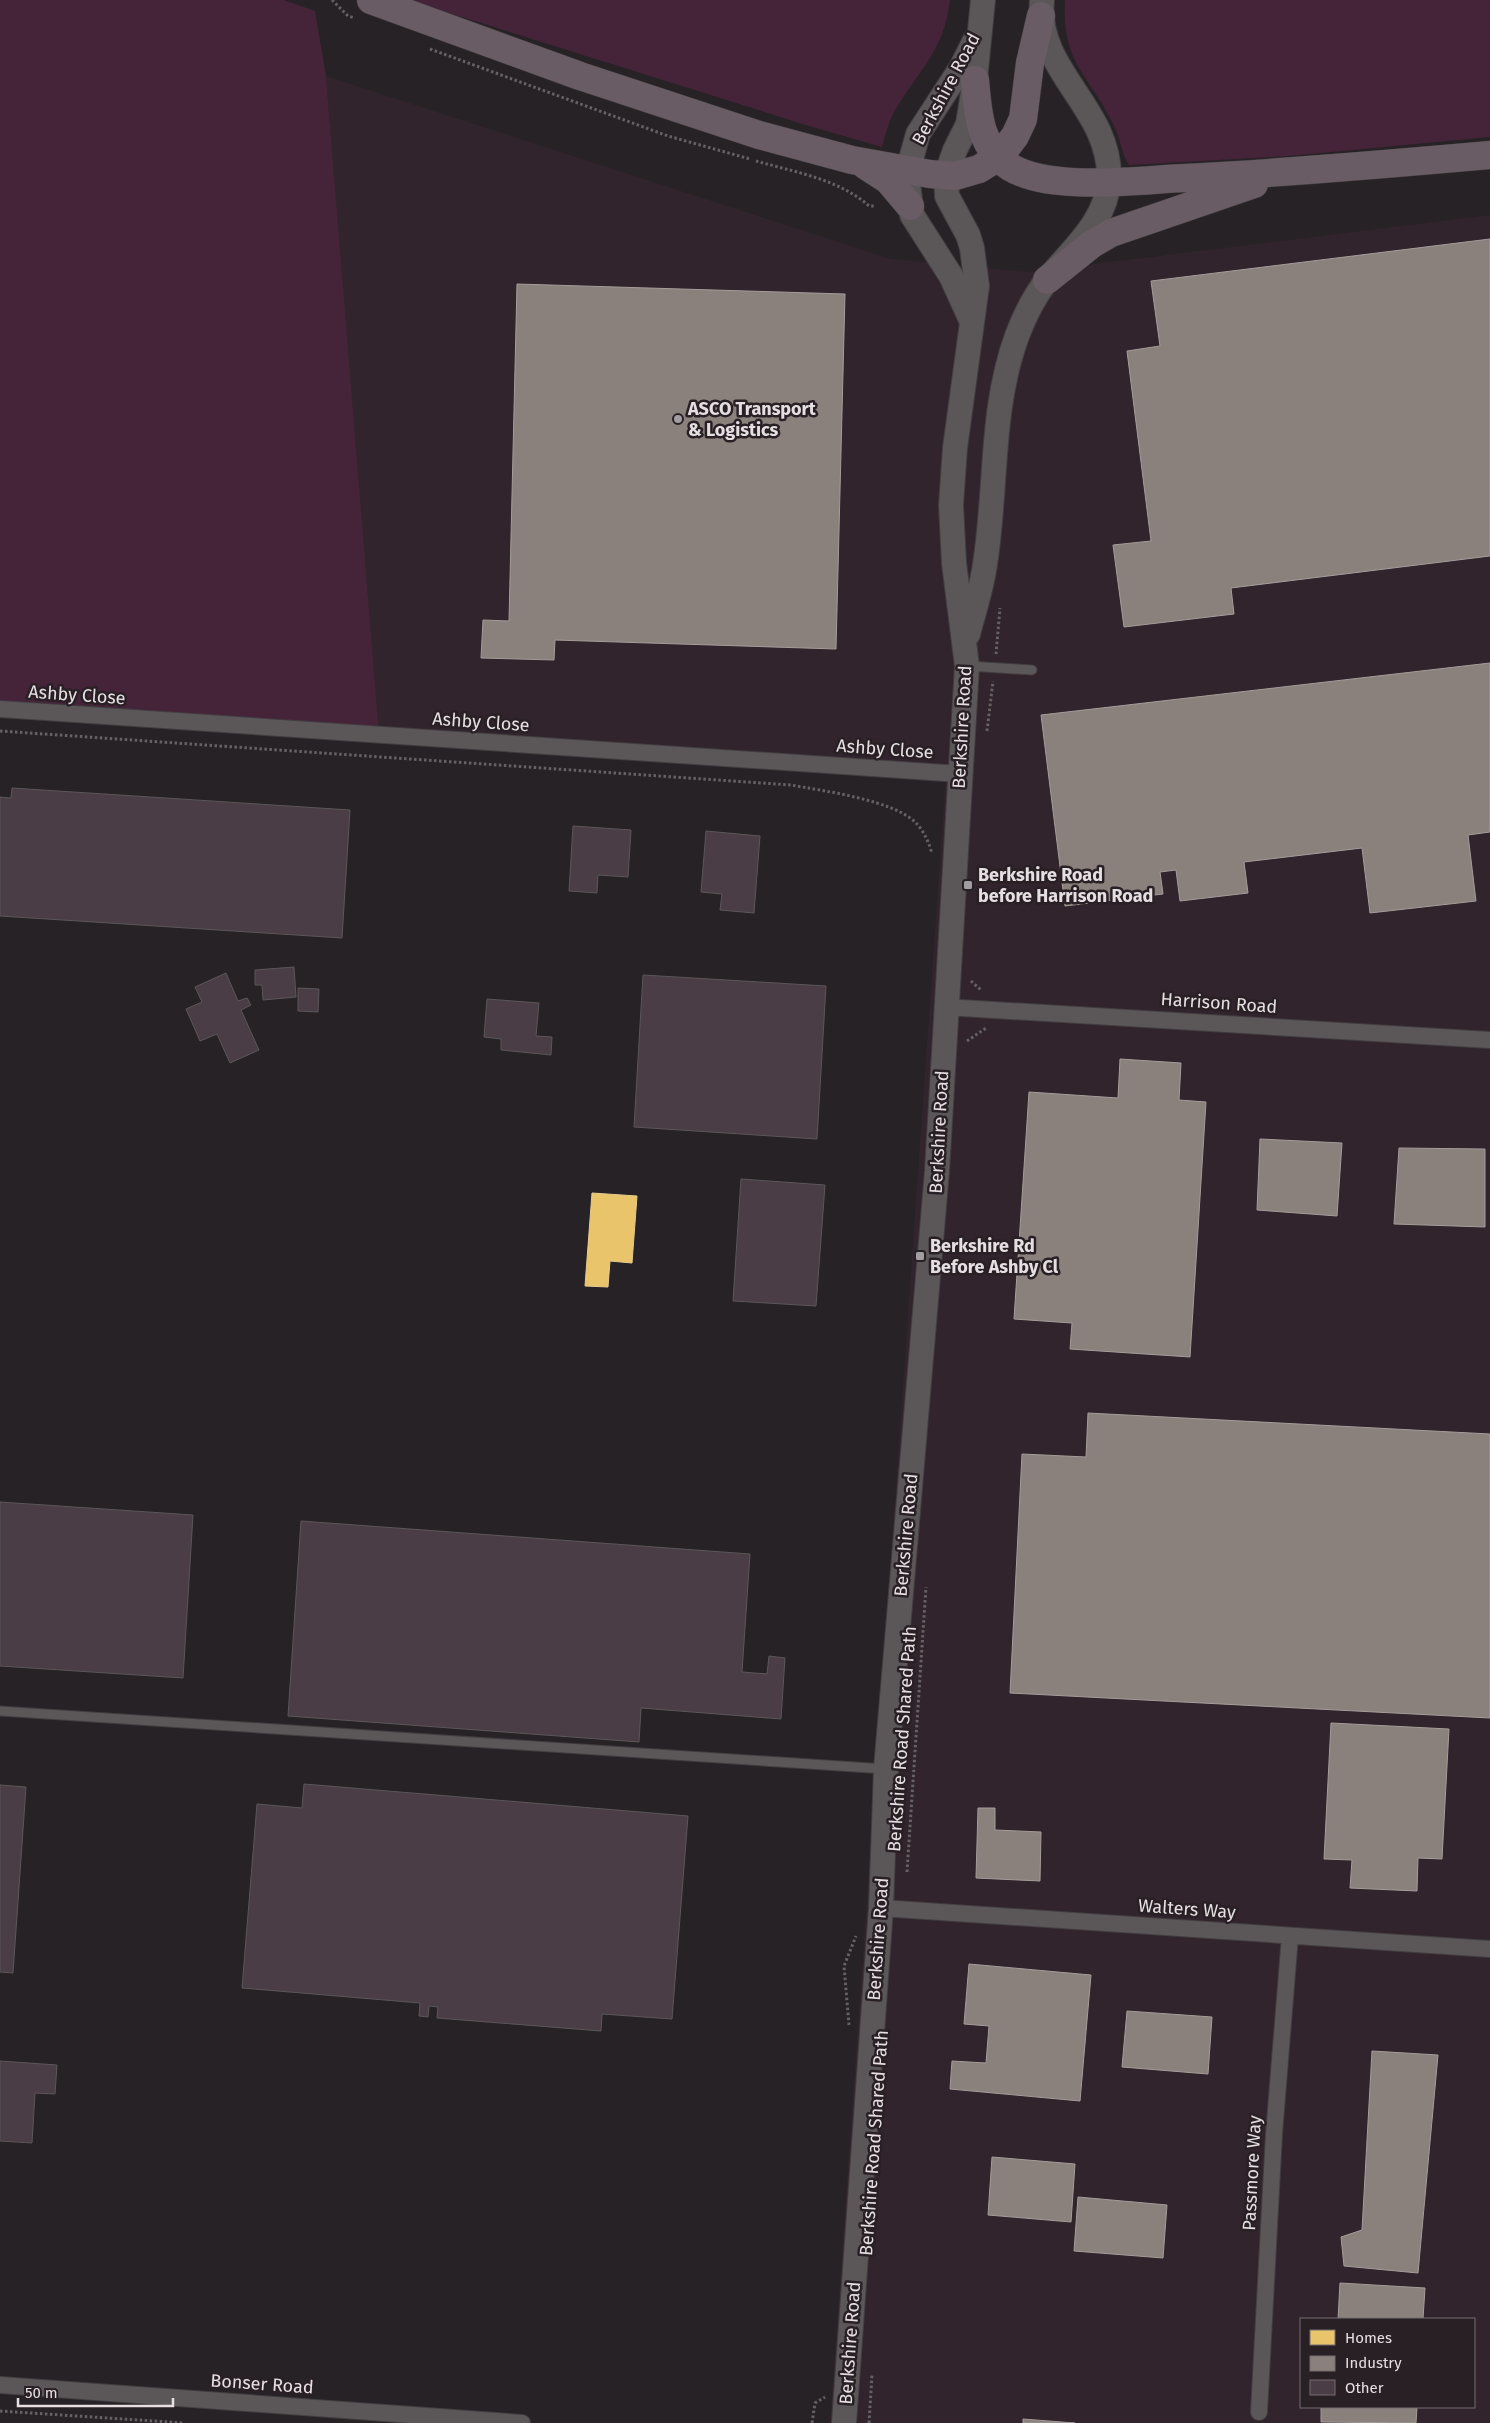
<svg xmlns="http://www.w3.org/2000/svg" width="1490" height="2423" font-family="'Fira Sans',sans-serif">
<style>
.built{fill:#31242c;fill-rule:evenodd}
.green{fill:#452439}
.homes{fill:#e9c46a;stroke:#e8cc8e}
.industry{fill:#8a817c;stroke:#a59d9b}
.building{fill:#4b3d46;stroke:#5b5759}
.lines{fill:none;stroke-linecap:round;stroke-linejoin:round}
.lane-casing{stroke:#423e40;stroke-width:11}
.street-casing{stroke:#423e40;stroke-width:18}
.secondary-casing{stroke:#423e40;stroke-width:26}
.highway-casing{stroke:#423e40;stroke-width:29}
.path{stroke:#656264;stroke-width:3;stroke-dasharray:2.5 2.5;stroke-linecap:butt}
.lane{stroke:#5b5759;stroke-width:9}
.street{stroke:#5b5759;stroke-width:16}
.secondary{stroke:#5b5759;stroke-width:24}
.highway{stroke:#695c64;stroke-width:28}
.poi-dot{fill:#a29da0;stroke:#292025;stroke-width:2}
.labels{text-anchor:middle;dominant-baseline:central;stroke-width:5;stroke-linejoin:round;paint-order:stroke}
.street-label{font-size:18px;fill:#e5dfe2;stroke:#292025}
.poi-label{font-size:18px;font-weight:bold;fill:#e5dfe2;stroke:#292025;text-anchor:start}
</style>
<rect width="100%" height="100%" fill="#272225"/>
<path class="built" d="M 326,76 L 891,259 L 1029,272 L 1490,215 L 1490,2423 L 830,2423 L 946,773 L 377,737 ZM 1301,2319 L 1474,2319 L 1474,2407 L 1301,2407 Z"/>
<path class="green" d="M 0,0 L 284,0 L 315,11 L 326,76 L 379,735 L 0,709 Z
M 408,0 L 950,0 C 944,53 917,71 893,114 C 888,124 885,136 882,147 L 809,126 Z
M 1065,0 L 1490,0 L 1490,137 L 1289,156 L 1129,165 C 1121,153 1121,139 1114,126 C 1090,75 1061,64 1065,0 Z"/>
<path class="homes" d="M 592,1193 L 637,1196 L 632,1263 L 610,1261 L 608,1287 L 585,1286 Z"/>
<path class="industry" d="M 1490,239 L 1490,556 L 1231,588 L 1234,614 L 1124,627 L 1113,545 L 1151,541 L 1127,351 L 1160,346 L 1151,281 Z
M 517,284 L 845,294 L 836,649 L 555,640 L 554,660 L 481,658 L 483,620 L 509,621 Z
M 1490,663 L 1490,832 L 1468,835 L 1476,901 L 1370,913 L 1362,848 L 1244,862 L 1248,893 L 1180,901 L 1176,870 L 1160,872 L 1163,894 L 1065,906 L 1041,715 Z
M 1120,1059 L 1181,1063 L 1179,1100 L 1206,1102 L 1190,1357 L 1070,1349 L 1072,1323 L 1014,1319 L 1029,1092 L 1118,1098 Z
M 1260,1139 L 1342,1143 L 1337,1216 L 1257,1210 Z
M 1399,1148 L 1485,1149 L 1485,1227 L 1394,1224 Z
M 1088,1413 L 1490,1434 L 1490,1718 L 1010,1693 L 1022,1454 L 1086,1457 Z
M 1331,1723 L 1449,1729 L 1442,1859 L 1418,1858 L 1417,1891 L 1350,1888 L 1352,1860 L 1324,1859 Z
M 978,1808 L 995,1808 L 995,1830 L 1041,1832 L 1040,1881 L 976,1878 Z
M 969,1964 L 1091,1975 L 1080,2101 L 950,2089 L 952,2061 L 986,2063 L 989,2026 L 964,2024 Z
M 1127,2011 L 1212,2017 L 1208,2074 L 1122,2067 Z
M 1372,2051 L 1438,2055 L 1418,2273 L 1344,2266 L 1341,2237 L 1362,2230 Z
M 992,2157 L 1075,2164 L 1071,2222 L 988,2215 Z
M 1078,2197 L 1167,2205 L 1163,2258 L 1074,2251 Z
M 1340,2283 L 1425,2288 L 1423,2319 L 1338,2319 Z
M 1321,2407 L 1417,2407 L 1416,2423 L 1321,2422 Z
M 1023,2419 L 1075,2423 L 1023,2423 Z"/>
<path class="building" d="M 12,788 L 350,810 L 342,938 L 0,916 L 0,797 L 11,798 Z
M 573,826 L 631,830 L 628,877 L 598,875 L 597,893 L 569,891 Z
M 706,831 L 760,836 L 754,913 L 720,910 L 722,894 L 701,892 Z
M 294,967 L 296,997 L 263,1000 L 262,985 L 255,985 L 255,970 Z
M 226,973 L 238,1001 L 247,998 L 251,1005 L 241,1010 L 259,1050 L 230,1063 L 217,1034 L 200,1041 L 186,1009 L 202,1002 L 195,987 Z
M 643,975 L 826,986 L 817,1139 L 634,1127 Z
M 298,988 L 319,989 L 318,1012 L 298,1011 Z
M 487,999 L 539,1003 L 536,1036 L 552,1037 L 551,1055 L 501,1050 L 501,1039 L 484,1037 Z
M 741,1179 L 825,1185 L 816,1306 L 733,1301 Z
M 0,1502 L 193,1515 L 183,1678 L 0,1666 Z
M 301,1521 L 750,1554 L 742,1672 L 767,1674 L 769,1656 L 785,1658 L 781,1719 L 641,1708 L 639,1742 L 288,1716 Z
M 304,1784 L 688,1816 L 672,2019 L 602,2014 L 601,2031 L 437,2018 L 438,2007 L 429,2006 L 428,2017 L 419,2016 L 420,2003 L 242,1988 L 257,1804 L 302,1808 Z
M 0,1785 L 26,1787 L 13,1973 L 0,1972 Z
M 0,2061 L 57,2065 L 55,2094 L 35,2093 L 32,2143 L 0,2141 Z"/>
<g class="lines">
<defs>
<path id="lane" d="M 968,666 L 1032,670
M 0,1711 L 886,1769"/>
<path id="street" d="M 0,709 L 960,774
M 945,1007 L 1490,1040
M 881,1908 L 1490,1949
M 0,2385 L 522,2423
M 1259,2412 L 1274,2134 L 1290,1936"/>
<path id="secondary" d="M 972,322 L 951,276 L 912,215 L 908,184 L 908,170 L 918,134 L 961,68 L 975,40
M 968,634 C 974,611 982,587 985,564 C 997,489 990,409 1017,336 C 1024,317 1034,297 1047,280 C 1071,250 1107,222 1109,179 C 1111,107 1035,72 1042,0
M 844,2423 L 881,1908 L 886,1769 L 937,1171 L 967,666 L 954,563 L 951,505 L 955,448 L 977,286 L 972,248 L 968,235 L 947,196 L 946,176 L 955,150 L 968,124 L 975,80 L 983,0"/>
<path id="highway" d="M 371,0 L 580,76 L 759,135 L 852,160 L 930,174 L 955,176 L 979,169 L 1000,156 L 1015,136 L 1023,119 L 1030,63 L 1041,16
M 975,80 C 978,113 979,147 1010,167 C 1051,192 1138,180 1185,178 C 1287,173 1388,164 1490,155
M 865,165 L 888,180 L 910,206
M 1047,280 L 1092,244 L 1111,233 L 1254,184"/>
</defs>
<use href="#lane" class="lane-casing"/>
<use href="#street" class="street-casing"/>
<use href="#secondary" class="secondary-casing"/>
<use href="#highway" class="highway-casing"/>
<path class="path" d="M 332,0 L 348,16 L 355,18
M 430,49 L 668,136 L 750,159
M 756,161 C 794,172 839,179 869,206 L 875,206
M 996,654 L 1000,608
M 0,731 L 791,785 C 823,791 894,800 916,823 C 924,831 930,845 932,854
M 987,731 L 993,681
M 971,981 L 981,990
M 967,1041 L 986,1028
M 907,1872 L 926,1587
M 849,2025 L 844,1966 L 856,1936
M 0,2411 L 184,2423
M 812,2423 L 815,2403 L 825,2397
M 869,2423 L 872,2375"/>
<use href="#lane" class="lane"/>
<use href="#street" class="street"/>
<use href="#secondary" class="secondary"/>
<use href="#highway" class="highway"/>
</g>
<g class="poi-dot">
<circle cx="678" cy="419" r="5"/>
<rect x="963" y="880" width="10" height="10" rx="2.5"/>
<rect x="915" y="1251" width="10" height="10" rx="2.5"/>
</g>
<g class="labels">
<g class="street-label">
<text transform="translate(946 89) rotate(-62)">Berkshire Road</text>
<text transform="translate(77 695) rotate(4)">Ashby Close</text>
<text transform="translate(481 722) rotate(4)">Ashby Close</text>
<text transform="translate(962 727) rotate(-87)">Berkshire Road</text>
<text transform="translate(885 749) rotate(4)">Ashby Close</text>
<text transform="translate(1219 1003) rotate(4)">Harrison Road</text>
<text transform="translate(939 1132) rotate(-87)">Berkshire Road</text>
<text transform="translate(906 1535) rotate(-85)">Berkshire Road</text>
<text transform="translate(902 1739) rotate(-86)">Berkshire Road Shared Path</text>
<text transform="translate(1187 1909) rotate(4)">Walters Way</text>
<text transform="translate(878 1939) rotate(-86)">Berkshire Road</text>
<text transform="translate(874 2143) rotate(-86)">Berkshire Road Shared Path</text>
<text transform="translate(1252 2173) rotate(-87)">Passmore Way</text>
<text transform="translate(850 2343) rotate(-86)">Berkshire Road</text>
<text transform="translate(262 2384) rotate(4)">Bonser Road</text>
</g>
<g class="poi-label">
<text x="688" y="409">ASCO Transport<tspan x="688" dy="21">&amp; Logistics</tspan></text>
<text x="978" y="875">Berkshire Road<tspan x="978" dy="21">before Harrison Road</tspan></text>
<text x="930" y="1246">Berkshire Rd<tspan x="930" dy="21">Before Ashby Cl</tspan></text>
</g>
</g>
<rect x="1300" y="2318" width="175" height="90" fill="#292025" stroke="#746c71"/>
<rect x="1310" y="2330" width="25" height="15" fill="#e9c46a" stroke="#746c71"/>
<text x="1345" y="2343" font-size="15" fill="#e5dfe2">Homes</text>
<rect x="1310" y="2356" width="25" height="15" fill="#8a817c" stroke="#746c71"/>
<text x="1345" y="2368" font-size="15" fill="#e5dfe2">Industry</text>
<rect x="1310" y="2380" width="25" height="15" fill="#4b3d46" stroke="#746c71"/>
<text x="1345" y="2393" font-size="15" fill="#e5dfe2">Other</text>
<path d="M18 2398v8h155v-8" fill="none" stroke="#e5dfe2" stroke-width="2.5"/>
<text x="25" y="2398" font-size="15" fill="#e5dfe2" stroke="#292025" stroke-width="4" paint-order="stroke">50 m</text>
</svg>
